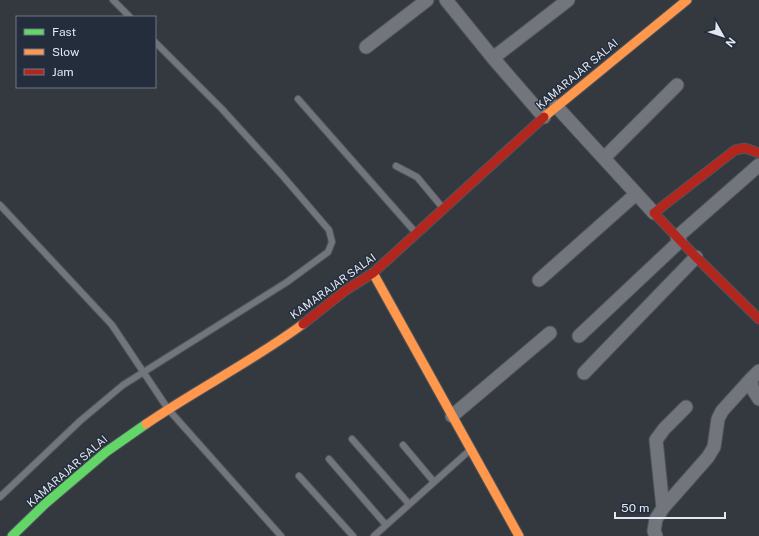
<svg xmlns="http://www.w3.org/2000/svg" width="759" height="536" font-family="'Public Sans',sans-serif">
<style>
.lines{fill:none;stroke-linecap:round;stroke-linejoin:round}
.lane-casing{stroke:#50555b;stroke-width:8}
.street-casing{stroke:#50555b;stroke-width:15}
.fast-casing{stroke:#50555b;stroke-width:11}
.slow-casing{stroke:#50555b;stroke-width:11}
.jam-casing{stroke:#50555b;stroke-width:11}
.lane{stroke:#72767c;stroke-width:6}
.street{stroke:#72767c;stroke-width:13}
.fast{stroke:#63d668;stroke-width:9}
.slow{stroke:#ff974d;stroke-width:9}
.jam{stroke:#b3261e;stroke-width:9}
.labels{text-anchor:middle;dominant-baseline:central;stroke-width:3;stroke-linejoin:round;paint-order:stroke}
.street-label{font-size:11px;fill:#e2e8f2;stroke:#242d3c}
</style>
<rect width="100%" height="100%" fill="#343940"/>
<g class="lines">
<defs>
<path id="lane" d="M 113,0 L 130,17
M 298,99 L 416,233
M 396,166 L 417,177 L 442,207
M 0,205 L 112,325 L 168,409 L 281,536
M 352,439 L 409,504
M 403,445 L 434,482
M 329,459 L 386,525
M 299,476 L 353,536
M 0,497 L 80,421 L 123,385 L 287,282 L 328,252 L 332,242 L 329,230 L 281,174 L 221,108 L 155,42
M 374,536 L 470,450"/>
<path id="street" d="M 446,0 L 493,58 L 544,117
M 366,47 L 427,0
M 493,58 L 568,0
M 556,106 L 654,213
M 604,158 L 677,85
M 677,237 L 759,165
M 539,280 L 636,194
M 579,336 L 680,241
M 759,371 L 751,379 L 752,388 L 759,399
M 584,373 L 696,257
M 452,416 L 550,333
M 663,508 L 656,440 L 664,429 L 686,407
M 656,536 L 654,531 L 656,519 L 663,508 L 708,457 L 714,447 L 718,419 L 722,411 L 751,379"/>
<path id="fast" d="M 12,536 L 46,503 L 106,452 L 146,424"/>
<path id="slow" d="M 544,117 L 687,0
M 373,273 L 519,536
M 146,424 C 197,389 253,361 303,324"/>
<path id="jam" d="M 759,153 L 745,148 L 735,150 L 654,213 L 696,257 L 759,319
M 303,324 L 346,290 L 373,273 L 544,117"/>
</defs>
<use href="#lane" class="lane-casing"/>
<use href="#street" class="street-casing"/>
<use href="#fast" class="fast-casing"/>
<use href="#slow" class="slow-casing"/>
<use href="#jam" class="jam-casing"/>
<use href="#lane" class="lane"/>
<use href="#street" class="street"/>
<use href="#fast" class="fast"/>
<use href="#slow" class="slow"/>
<use href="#jam" class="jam"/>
</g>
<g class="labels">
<g class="street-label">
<text transform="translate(577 74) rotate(-40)">KAMARAJAR SALAI</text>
<text transform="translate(333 286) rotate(-36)">KAMARAJAR SALAI</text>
<text transform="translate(67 471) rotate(-41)">KAMARAJAR SALAI</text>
</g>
</g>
<rect x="16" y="16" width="140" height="72" fill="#242d3c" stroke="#707885"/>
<rect x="24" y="29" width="20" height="6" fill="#63d668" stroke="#707885"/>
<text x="52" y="36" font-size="12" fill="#e2e8f2">Fast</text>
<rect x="24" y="49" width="20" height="6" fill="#ff974d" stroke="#707885"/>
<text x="52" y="56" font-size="12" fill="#e2e8f2">Slow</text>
<rect x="24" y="69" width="20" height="6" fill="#b3261e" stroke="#707885"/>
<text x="52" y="76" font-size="12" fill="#e2e8f2">Jam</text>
<g transform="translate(723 36) rotate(129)" stroke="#242d3c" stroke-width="3" paint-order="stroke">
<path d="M0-3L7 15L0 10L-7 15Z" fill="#e2e8f2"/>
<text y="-6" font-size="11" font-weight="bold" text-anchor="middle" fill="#e2e8f2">N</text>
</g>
<path d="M615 512v6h110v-6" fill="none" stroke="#e2e8f2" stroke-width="2"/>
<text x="621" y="512" font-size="12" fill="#e2e8f2" stroke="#242d3c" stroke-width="3" paint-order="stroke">50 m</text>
</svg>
